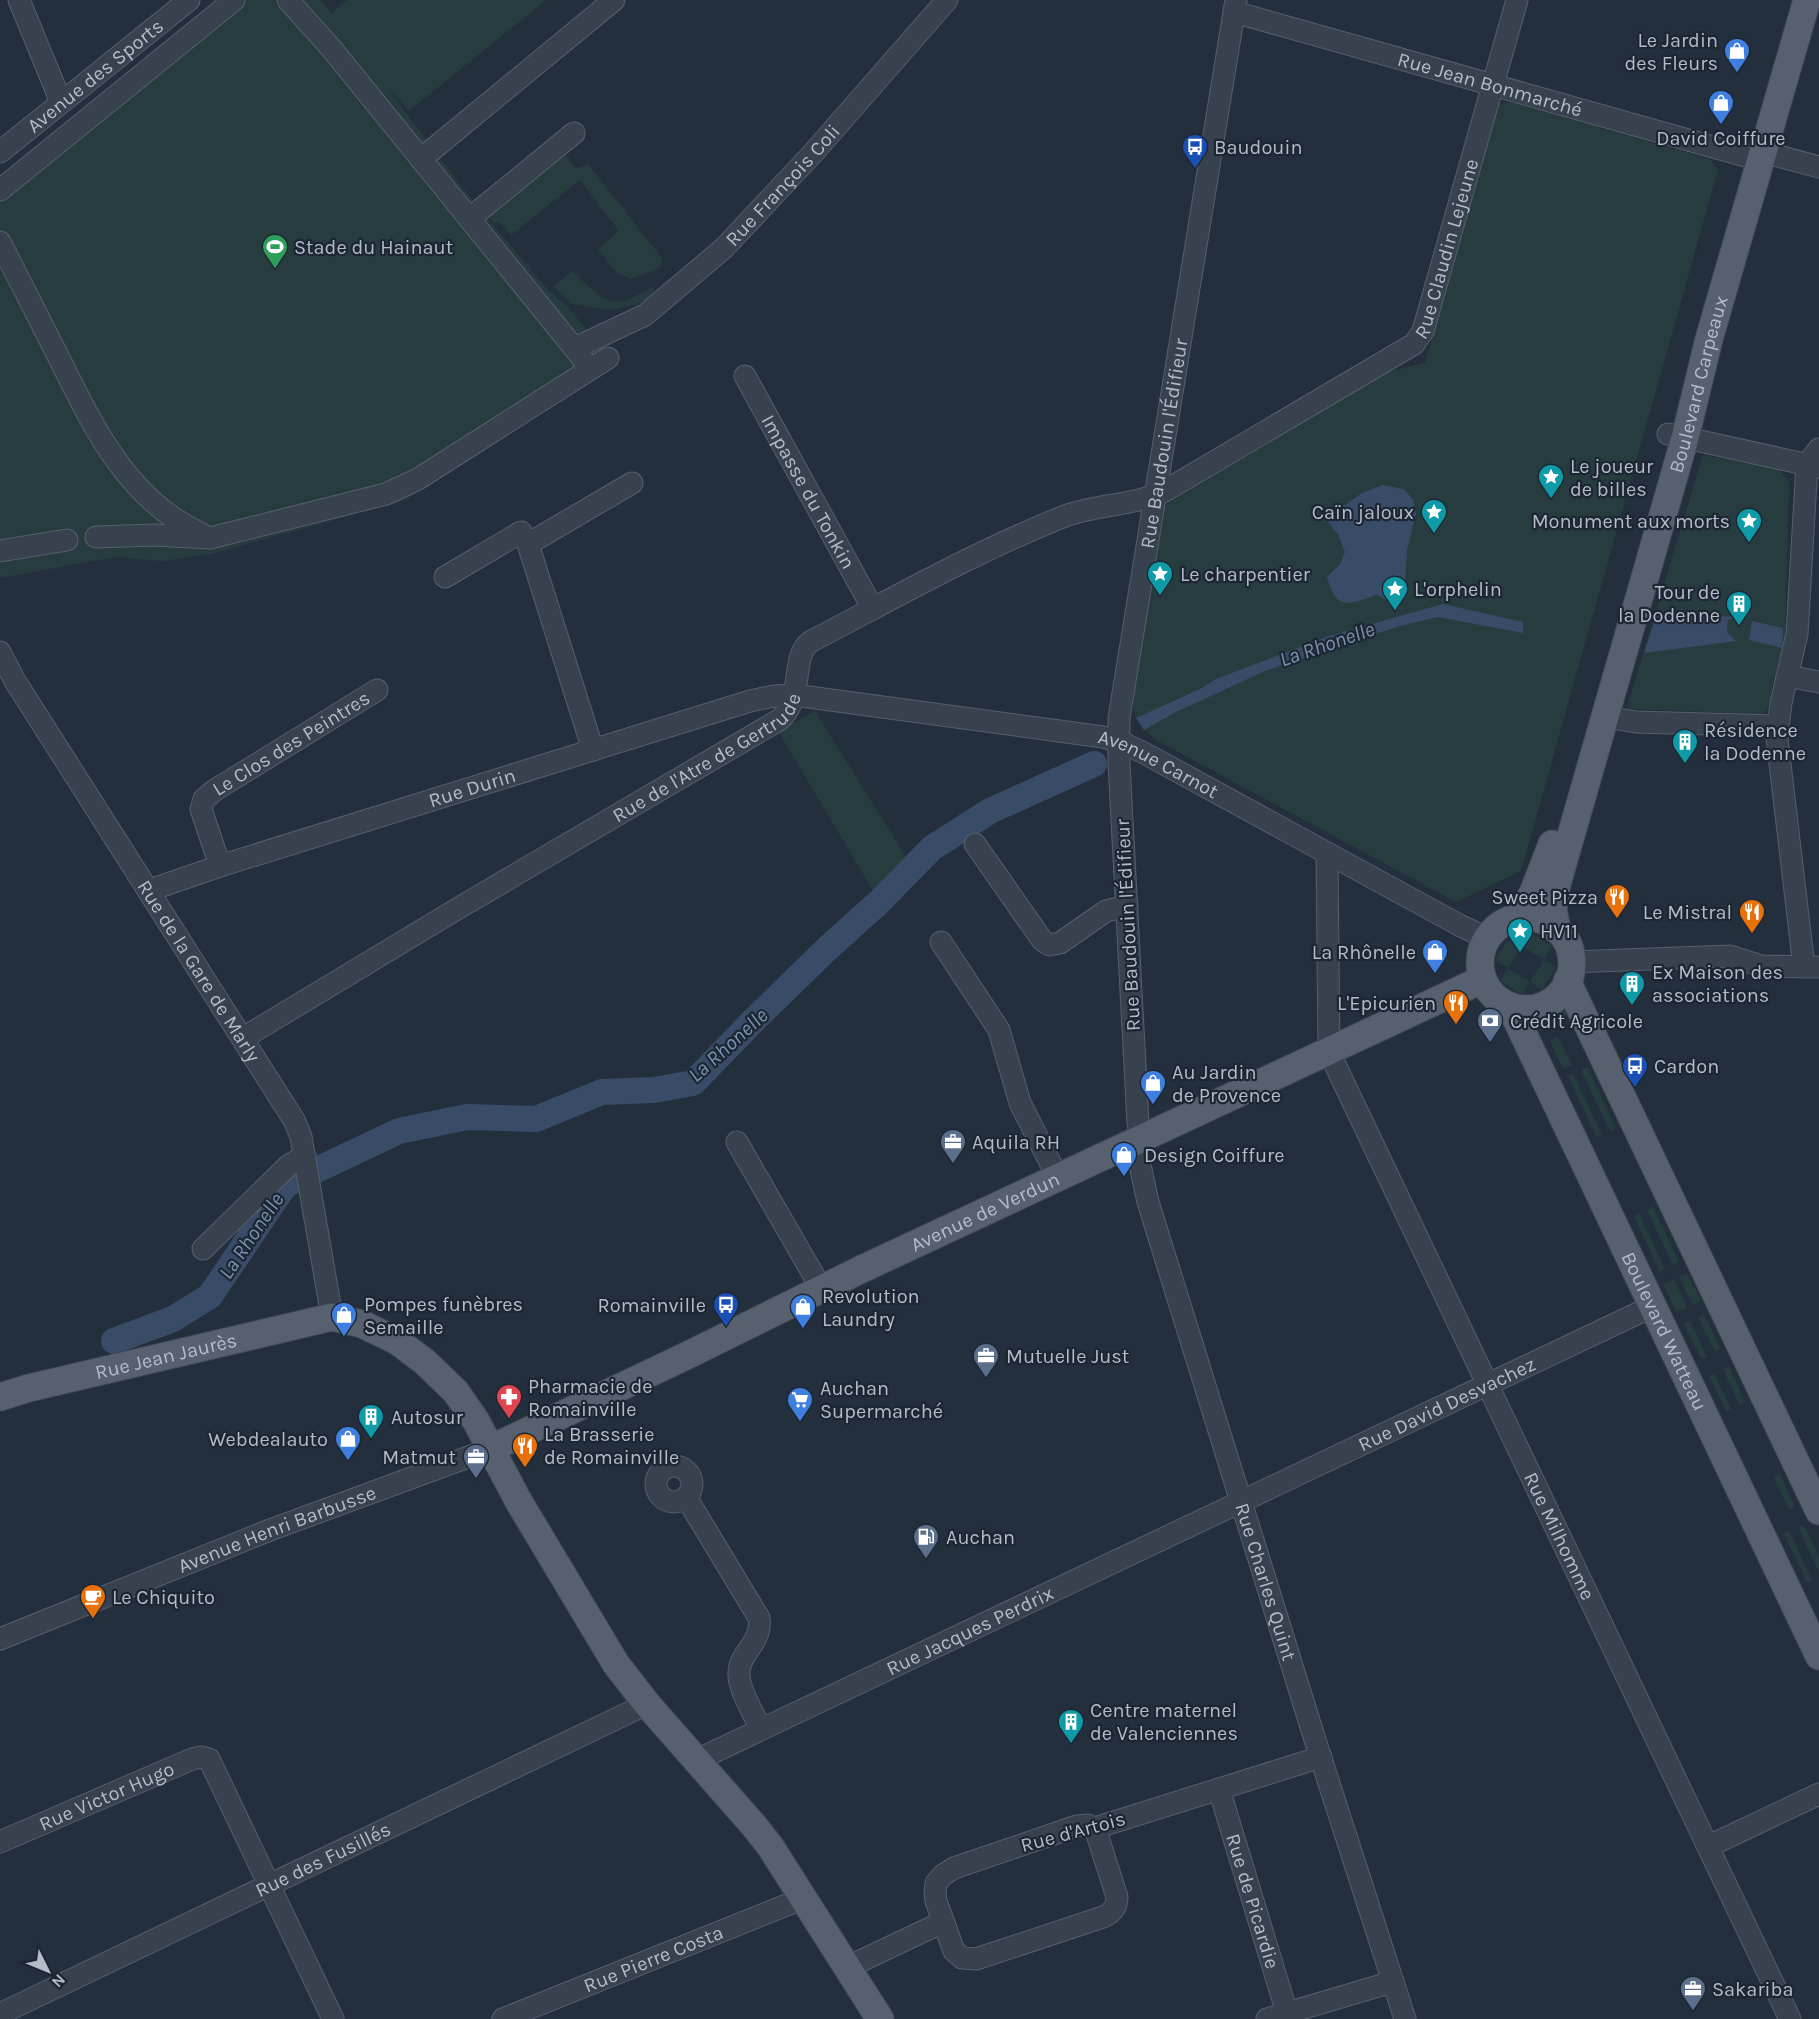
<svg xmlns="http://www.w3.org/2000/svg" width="1819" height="2019" font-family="Karla,sans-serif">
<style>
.green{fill:#263c3f;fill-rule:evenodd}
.water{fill:#394c67}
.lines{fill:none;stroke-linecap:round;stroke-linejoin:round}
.river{stroke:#394c67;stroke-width:26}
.minor-casing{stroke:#565f6c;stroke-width:23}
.major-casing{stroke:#414a57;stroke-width:29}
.minor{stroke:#38414e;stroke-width:21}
.major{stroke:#56606e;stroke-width:27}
.labels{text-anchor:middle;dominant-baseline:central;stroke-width:4.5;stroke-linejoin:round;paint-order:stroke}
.poi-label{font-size:20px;fill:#b4bcc9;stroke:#1d2633;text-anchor:start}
.street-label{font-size:20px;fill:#b4bcc9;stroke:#1d2633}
.water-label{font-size:21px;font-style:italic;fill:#7c92b1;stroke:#1d2633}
</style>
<rect width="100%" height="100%" fill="#242f3e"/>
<path class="green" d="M 222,0 L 320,0 L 331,13 L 348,0 L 546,0 L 409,111 L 387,86 L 406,113 L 480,210 L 551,293 L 569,308 L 613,364 L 406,500 L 212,554 L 162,561 L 115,557 L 0,578 L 0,177 Z
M 1510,102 L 1710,159 L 1718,170 L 1521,871 L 1456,902 L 1156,740 C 1143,729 1136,721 1132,705 L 1164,506 L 1387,372 L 1425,363 L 1497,105 Z
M 561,150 L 576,168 L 588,165 L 596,174 L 662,258 L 661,265 L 653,271 L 631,279 L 617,273 L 598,249 L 619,231 L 580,180 L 511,235 L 499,221 L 494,224 L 484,212 Z
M 572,271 C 586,284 604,306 625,301 C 634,298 644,291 652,287 L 655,295 L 636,304 L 611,310 L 572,304 L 553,287 Z
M 1703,455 L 1780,470 L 1789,483 L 1785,650 L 1775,674 L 1767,711 L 1760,714 L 1633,709 L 1627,707 Z
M 815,711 L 906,857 L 875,894 L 778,731 Z
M 1530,932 L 1552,946 L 1544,960 L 1556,967 L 1542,990 L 1530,982 L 1522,995 L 1500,980 L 1508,968 L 1495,960 L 1509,938 L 1522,946 ZM 1522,946 L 1544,960 L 1530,982 L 1508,968 Z
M 1560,1006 L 1566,1007 L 1574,1012 L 1531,1032 L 1531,1022 L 1535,1018 Z
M 1558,1037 L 1572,1065 L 1563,1069 L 1550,1041 Z
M 1587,1067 L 1616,1128 L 1610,1131 L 1581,1070 Z
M 1573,1074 L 1602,1135 L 1596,1137 L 1568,1076 Z
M 1653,1207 L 1679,1262 L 1673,1265 L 1647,1210 Z
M 1639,1214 L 1665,1269 L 1660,1272 L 1634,1216 Z
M 1687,1273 L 1701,1300 L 1692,1305 L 1679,1277 Z
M 1674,1279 L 1687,1307 L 1676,1312 L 1663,1284 Z
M 1704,1314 L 1721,1349 L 1715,1352 L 1698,1317 Z
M 1690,1321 L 1707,1357 L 1701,1359 L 1684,1324 Z
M 1729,1366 L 1745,1402 L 1739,1405 L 1723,1369 Z
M 1714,1373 L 1731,1409 L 1726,1411 L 1709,1376 Z
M 1780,1474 L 1795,1507 L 1789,1510 L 1774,1477 Z
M 1804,1525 L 1819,1557 L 1819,1573 L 1798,1527 Z
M 1789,1531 L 1812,1580 L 1807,1582 L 1783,1533 Z"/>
<path class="water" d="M 1383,485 L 1404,489 L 1413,500 L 1416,514 L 1407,550 L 1405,583 L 1395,599 L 1395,604 L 1376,595 C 1350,604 1336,612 1327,577 L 1340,564 L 1345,552 L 1338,534 L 1327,521 L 1329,512 L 1344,506 L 1362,493 Z
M 1443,604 L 1523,622 L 1523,633 L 1438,617 L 1400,626 L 1265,671 L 1174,713 L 1144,730 L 1136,718 L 1200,689 L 1216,679 L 1329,636 Z
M 1657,612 L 1734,617 L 1728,620 L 1727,632 L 1736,641 L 1644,653 Z
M 1752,621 L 1783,628 L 1782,648 L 1749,640 Z"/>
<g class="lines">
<path class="river" d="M 114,1341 L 173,1319 L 210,1296 L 285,1185 L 399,1131 L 467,1117 L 536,1119 L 602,1092 L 654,1090 L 693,1083 L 753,1021 L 829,947 L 878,903 L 932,848 L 990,811 L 1094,764"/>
<defs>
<g id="minor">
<path d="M 19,0 L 61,102"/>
<path d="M 288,0 L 331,48 L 583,359"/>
<path id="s1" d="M 1234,12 L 1745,156 L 1763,152 L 1819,167"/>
<path id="s2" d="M 0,152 L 189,0"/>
<path d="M 421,159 L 614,0"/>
<path d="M 0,190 L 234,0"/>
<path d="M 469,219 L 574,133"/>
<path d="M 0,242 C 19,280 39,318 58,356 C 93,426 127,500 202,534"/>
<path id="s3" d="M 575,348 L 645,315 L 724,248 L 814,152 L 947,0"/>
<path id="s4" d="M 745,376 L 873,609"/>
<path d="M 1668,434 L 1818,467"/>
<path d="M 96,537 L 154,535 L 210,538 L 386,494 L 418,479 L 608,358"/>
<path d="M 528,544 L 593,750"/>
<path d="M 0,551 L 67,540"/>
<path d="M 445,577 L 521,532 L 528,544 L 632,483"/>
<path id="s5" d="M 0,652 L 15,681 L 294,1120 L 301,1137 L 332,1317"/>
<path d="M 1787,676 L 1819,682"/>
<path d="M 1606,717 L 1636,722 L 1778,726"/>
<path d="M 975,844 L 1042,940 L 1049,945 L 1060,943 L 1106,911 L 1127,906"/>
<path id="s6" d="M 1327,853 L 1329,1052 L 1790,2019"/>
<path id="s7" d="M 220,866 L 201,809 L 204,799 L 215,790 L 377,690"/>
<path id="s8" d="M 150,890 L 220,866 L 750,701 L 774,696 L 794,695 L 1103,737 L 1119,741 L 1144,753 L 1461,926 L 1476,933 L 1489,935"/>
<path d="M 941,942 L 999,1030 L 1020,1103 L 1058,1178"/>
<path d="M 1571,962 L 1730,956 L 1761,966 L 1817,967"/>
<path d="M 1804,967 L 1777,738 L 1781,703 L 1797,634 L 1807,464 L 1819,449"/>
<path id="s9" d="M 243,1038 L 462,906 L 779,720 C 805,699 790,657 810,642 C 894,598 977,551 1065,516 C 1097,504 1132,506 1163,492 L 1414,344 L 1423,331 L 1517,0"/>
<path id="s10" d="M 1141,1139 L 1138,1123 L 1119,763 L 1119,718 L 1236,0"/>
<path d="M 737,1142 L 821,1288"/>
<path id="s11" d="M 1135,1142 L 1148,1202 L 1316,1743 L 1405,2019"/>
<path d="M 203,1249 L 289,1165 L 305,1156"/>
<circle cx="674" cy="1484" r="18"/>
<path d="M 686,1497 L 759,1618 C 763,1643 739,1652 739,1673 C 738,1689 754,1714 761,1729"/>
<path id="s12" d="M 0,1639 L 270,1530 L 490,1449"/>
<path id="s13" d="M 697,1760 L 1653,1306"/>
<path id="s14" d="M 1219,1789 L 1287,2013"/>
<path d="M 1095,1828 L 1117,1897 C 1117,1907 1112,1913 1103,1917 L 976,1959 L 962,1958 L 954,1951 L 936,1901 L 935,1893 L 936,1883 L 943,1875 L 954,1868 L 1077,1826 L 1088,1825 L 1095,1828 L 1321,1757"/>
<path id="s15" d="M 0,1842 L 192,1759 L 201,1757 L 209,1759 L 333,2019"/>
<path d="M 1709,1846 L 1819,1794"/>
<path d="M 848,1967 L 943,1922"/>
<path id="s16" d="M 0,2014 L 647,1704"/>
<path id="s17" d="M 503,2019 L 804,1898"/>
<path d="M 1267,2019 L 1392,1982"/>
</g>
<g id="major">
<circle cx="1526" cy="963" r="46"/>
<path d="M 1517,918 L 1533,893 L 1552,844"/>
<path id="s18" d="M 1557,930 L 1553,909 L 1557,884 L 1685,438 L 1709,339 L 1807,0"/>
<path d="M 1567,981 L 1819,1511"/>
<path id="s19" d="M 1510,1006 L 1819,1656"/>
<path id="s20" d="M 0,1397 L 29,1388 L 332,1317 L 362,1324 L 397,1341 L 425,1362 L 456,1392 L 476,1421 L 519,1502 L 616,1664 L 647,1704 L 755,1827 L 770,1846 L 880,2019"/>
<path id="s21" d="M 490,1449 L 686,1356 L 862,1269 L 1483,979"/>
</g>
</defs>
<use href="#minor" class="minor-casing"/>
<use href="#major" class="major-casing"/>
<use href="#minor" class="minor"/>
<use href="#major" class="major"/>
</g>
<defs>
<symbol id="shop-pin" viewBox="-11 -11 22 30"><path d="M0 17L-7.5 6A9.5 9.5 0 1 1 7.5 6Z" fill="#3f7fe0" stroke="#1d2633"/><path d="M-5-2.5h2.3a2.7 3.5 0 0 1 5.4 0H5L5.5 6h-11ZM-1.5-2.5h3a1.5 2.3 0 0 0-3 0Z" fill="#fff"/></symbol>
<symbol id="bus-pin" viewBox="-11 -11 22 30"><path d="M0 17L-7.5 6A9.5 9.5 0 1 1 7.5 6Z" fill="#1a4fb4" stroke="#1d2633"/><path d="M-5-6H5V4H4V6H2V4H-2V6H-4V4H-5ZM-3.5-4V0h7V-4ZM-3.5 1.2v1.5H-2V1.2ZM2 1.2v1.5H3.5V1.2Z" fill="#fff"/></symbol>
<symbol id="stadium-pin" viewBox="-11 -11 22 30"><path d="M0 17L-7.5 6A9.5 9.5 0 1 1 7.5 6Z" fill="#2e9e5b" stroke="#1d2633"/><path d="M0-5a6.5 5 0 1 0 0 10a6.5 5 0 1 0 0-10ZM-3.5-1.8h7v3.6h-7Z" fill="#fff"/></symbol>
<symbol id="sight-pin" viewBox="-11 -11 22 30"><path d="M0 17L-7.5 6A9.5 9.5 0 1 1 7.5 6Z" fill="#0f9aa8" stroke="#1d2633"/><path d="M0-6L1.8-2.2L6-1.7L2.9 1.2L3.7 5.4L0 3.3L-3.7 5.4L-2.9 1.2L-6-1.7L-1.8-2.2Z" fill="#fff"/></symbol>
<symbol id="building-pin" viewBox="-11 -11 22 30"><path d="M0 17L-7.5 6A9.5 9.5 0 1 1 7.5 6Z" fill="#0f9aa8" stroke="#1d2633"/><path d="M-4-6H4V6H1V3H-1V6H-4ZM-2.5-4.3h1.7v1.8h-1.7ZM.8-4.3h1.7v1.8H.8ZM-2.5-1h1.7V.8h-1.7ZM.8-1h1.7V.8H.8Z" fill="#fff"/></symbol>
<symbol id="restaurant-pin" viewBox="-11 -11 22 30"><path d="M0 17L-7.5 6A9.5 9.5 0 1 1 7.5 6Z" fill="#e8710a" stroke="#1d2633"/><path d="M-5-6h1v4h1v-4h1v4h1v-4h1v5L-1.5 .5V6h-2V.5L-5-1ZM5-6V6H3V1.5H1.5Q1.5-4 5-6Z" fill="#fff"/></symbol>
<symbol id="bank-pin" viewBox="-11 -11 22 30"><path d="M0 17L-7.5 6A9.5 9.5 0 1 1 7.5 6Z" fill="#5c6f8a" stroke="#1d2633"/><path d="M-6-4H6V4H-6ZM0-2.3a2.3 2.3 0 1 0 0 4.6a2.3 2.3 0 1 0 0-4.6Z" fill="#fff"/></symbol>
<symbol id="office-pin" viewBox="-11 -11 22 30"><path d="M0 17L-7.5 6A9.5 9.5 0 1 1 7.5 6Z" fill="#5c6f8a" stroke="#1d2633"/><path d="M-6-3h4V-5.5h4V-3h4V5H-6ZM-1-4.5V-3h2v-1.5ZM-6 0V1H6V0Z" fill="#fff"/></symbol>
<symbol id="pharmacy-pin" viewBox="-11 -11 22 30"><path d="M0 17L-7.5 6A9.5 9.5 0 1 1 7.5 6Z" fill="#e0444e" stroke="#1d2633"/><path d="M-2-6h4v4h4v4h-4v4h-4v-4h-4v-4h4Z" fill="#fff"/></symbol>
<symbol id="supermarket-pin" viewBox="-11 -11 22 30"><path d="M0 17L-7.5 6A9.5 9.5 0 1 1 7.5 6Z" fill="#3f7fe0" stroke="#1d2633"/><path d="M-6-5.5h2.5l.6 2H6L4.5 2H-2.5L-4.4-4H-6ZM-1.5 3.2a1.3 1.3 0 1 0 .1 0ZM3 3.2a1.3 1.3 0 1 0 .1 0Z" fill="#fff"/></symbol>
<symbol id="fuel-pin" viewBox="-11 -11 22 30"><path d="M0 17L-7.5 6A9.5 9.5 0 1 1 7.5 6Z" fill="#5c6f8a" stroke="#1d2633"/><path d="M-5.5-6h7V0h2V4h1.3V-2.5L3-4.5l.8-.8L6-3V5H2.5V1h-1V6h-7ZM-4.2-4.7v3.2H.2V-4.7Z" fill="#fff"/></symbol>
<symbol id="cafe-pin" viewBox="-11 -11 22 30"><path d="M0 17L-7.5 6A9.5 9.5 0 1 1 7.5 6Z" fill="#e8710a" stroke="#1d2633"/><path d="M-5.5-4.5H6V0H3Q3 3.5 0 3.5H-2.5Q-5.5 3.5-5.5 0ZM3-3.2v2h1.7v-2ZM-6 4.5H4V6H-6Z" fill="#fff"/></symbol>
</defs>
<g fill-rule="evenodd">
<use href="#shop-pin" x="1722" y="36" width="30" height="40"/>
<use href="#shop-pin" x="1706" y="88" width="30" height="40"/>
<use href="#bus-pin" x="1180" y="132" width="30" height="40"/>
<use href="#stadium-pin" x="260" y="232" width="30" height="40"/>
<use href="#sight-pin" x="1536" y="462" width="30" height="40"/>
<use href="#sight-pin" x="1419" y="497" width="30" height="40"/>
<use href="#sight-pin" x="1734" y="506" width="30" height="40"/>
<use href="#sight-pin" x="1145" y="559" width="30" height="40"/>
<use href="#sight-pin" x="1380" y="574" width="30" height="40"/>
<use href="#building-pin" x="1724" y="589" width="30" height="40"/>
<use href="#building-pin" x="1670" y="727" width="30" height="40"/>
<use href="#restaurant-pin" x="1602" y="882" width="30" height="40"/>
<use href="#restaurant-pin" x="1737" y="897" width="30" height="40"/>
<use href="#sight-pin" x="1505" y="916" width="30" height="40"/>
<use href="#shop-pin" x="1420" y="937" width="30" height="40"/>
<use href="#building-pin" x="1617" y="969" width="30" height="40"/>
<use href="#restaurant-pin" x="1441" y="988" width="30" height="40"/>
<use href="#bank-pin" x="1475" y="1006" width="30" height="40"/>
<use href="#bus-pin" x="1620" y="1051" width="30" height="40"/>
<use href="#shop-pin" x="1138" y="1068" width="30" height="40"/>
<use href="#office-pin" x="938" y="1127" width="30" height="40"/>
<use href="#shop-pin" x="1109" y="1140" width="30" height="40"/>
<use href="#bus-pin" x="711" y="1290" width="30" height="40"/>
<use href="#shop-pin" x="788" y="1292" width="30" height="40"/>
<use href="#shop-pin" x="329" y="1300" width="30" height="40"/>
<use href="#office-pin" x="971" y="1341" width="30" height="40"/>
<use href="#pharmacy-pin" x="494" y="1382" width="30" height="40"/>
<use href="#supermarket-pin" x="785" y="1385" width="30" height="40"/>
<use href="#building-pin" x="356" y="1402" width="30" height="40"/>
<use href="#shop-pin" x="333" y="1424" width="30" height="40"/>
<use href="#restaurant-pin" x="510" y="1431" width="30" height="40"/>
<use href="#office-pin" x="461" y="1442" width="30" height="40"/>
<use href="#fuel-pin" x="911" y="1522" width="30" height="40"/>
<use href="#cafe-pin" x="78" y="1582" width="30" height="40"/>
<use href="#building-pin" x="1056" y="1707" width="30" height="40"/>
<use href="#office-pin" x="1678" y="1974" width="30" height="40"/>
</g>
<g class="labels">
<g class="poi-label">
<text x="1718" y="40" text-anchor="end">Le Jardin<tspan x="1718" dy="23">des Fleurs</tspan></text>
<text x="1721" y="138" text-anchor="middle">David Coiffure</text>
<text x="1214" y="147">Baudouin</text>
<text x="294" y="247">Stade du Hainaut</text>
<text x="1570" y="466">Le joueur<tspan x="1570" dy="23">de billes</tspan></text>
<text x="1414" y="512" text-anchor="end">Caïn jaloux</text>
<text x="1730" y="521" text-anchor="end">Monument aux morts</text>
<text x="1180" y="574">Le charpentier</text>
<text x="1414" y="589">L'orphelin</text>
<text x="1720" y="592" text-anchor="end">Tour de<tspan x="1720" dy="23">la Dodenne</tspan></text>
<text x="1704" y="730">Résidence<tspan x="1704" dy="23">la Dodenne</tspan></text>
<text x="1598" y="897" text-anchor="end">Sweet Pizza</text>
<text x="1732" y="912" text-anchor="end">Le Mistral</text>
<text x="1540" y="931">HV11</text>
<text x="1416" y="952" text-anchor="end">La Rhônelle</text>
<text x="1652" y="972">Ex Maison des<tspan x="1652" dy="23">associations</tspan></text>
<text x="1436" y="1003" text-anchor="end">L'Epicurien</text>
<text x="1510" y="1021">Crédit Agricole</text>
<text x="1654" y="1066">Cardon</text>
<text x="1172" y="1072">Au Jardin<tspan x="1172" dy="23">de Provence</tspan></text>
<text x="972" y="1142">Aquila RH</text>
<text x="1144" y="1155">Design Coiffure</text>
<text x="822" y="1296">Revolution<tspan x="822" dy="23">Laundry</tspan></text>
<text x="364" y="1304">Pompes funèbres<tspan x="364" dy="23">Semaille</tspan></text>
<text x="706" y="1305" text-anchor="end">Romainville</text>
<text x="1006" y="1356">Mutuelle Just</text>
<text x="528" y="1386">Pharmacie de<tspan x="528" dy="23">Romainville</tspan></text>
<text x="820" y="1388">Auchan<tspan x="820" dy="23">Supermarché</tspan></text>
<text x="391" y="1417">Autosur</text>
<text x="544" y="1434">La Brasserie<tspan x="544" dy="23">de Romainville</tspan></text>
<text x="328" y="1439" text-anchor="end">Webdealauto</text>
<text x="456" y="1457" text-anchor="end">Matmut</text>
<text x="946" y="1537">Auchan</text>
<text x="112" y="1597">Le Chiquito</text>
<text x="1090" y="1710">Centre maternel<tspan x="1090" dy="23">de Valenciennes</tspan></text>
<text x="1712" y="1989">Sakariba</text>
</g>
<g class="street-label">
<text stroke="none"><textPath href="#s2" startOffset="122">Avenue des Sports</textPath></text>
<text stroke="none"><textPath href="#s1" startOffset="266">Rue Jean Bonmarché</textPath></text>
<text stroke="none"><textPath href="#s3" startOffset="267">Rue François Coli</textPath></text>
<text stroke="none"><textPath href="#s9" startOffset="1488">Rue Claudin Lejeune</textPath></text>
<text stroke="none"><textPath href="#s18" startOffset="566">Boulevard Carpeaux</textPath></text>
<text stroke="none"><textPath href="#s10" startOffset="700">Rue Baudouin l'Édifieur</textPath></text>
<text stroke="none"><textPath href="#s4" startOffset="132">Impasse du Tonkin</textPath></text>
<text stroke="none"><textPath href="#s7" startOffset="174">Le Clos des Peintres</textPath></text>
<text stroke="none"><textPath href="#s9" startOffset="543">Rue de l'Atre de Gertrude</textPath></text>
<text stroke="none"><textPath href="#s8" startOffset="1047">Avenue Carnot</textPath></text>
<text stroke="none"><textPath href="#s8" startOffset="338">Rue Durin</textPath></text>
<text transform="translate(1128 925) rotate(-93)">Rue Baudouin l'Édifieur</text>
<text stroke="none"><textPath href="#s5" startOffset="376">Rue de la Gare de Marly</textPath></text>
<text stroke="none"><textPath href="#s21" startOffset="549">Avenue de Verdun</textPath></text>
<text stroke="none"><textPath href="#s19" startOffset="360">Boulevard Watteau</textPath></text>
<text stroke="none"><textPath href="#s20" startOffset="171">Rue Jean Jaurès</textPath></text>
<text stroke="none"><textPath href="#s13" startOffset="830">Rue David Desvachez</textPath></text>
<text stroke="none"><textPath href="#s12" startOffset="298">Avenue Henri Barbusse</textPath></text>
<text stroke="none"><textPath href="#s6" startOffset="735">Rue Milhomme</textPath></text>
<text stroke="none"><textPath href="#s11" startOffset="459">Rue Charles Quint</textPath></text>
<text stroke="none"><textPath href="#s13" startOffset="302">Rue Jacques Perdrix</textPath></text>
<text stroke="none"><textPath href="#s15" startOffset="116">Rue Victor Hugo</textPath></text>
<text transform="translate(1073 1832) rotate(-15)">Rue d'Artois</text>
<text stroke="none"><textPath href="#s16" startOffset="358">Rue des Fusillés</textPath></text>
<text stroke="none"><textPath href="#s14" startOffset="117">Rue de Picardie</textPath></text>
<text stroke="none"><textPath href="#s17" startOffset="162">Rue Pierre Costa</textPath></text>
</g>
<g class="water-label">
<text transform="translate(1327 644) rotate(-19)">La Rhonelle</text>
<text transform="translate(728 1045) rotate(-42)">La Rhonelle</text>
<text transform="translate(251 1236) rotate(-56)">La Rhonelle</text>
</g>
</g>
<g transform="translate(48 1971) rotate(133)" stroke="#1d2633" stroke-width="4.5" paint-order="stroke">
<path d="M0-4.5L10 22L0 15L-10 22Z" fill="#b4bcc9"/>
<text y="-9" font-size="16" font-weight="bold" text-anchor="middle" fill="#b4bcc9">N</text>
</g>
</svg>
